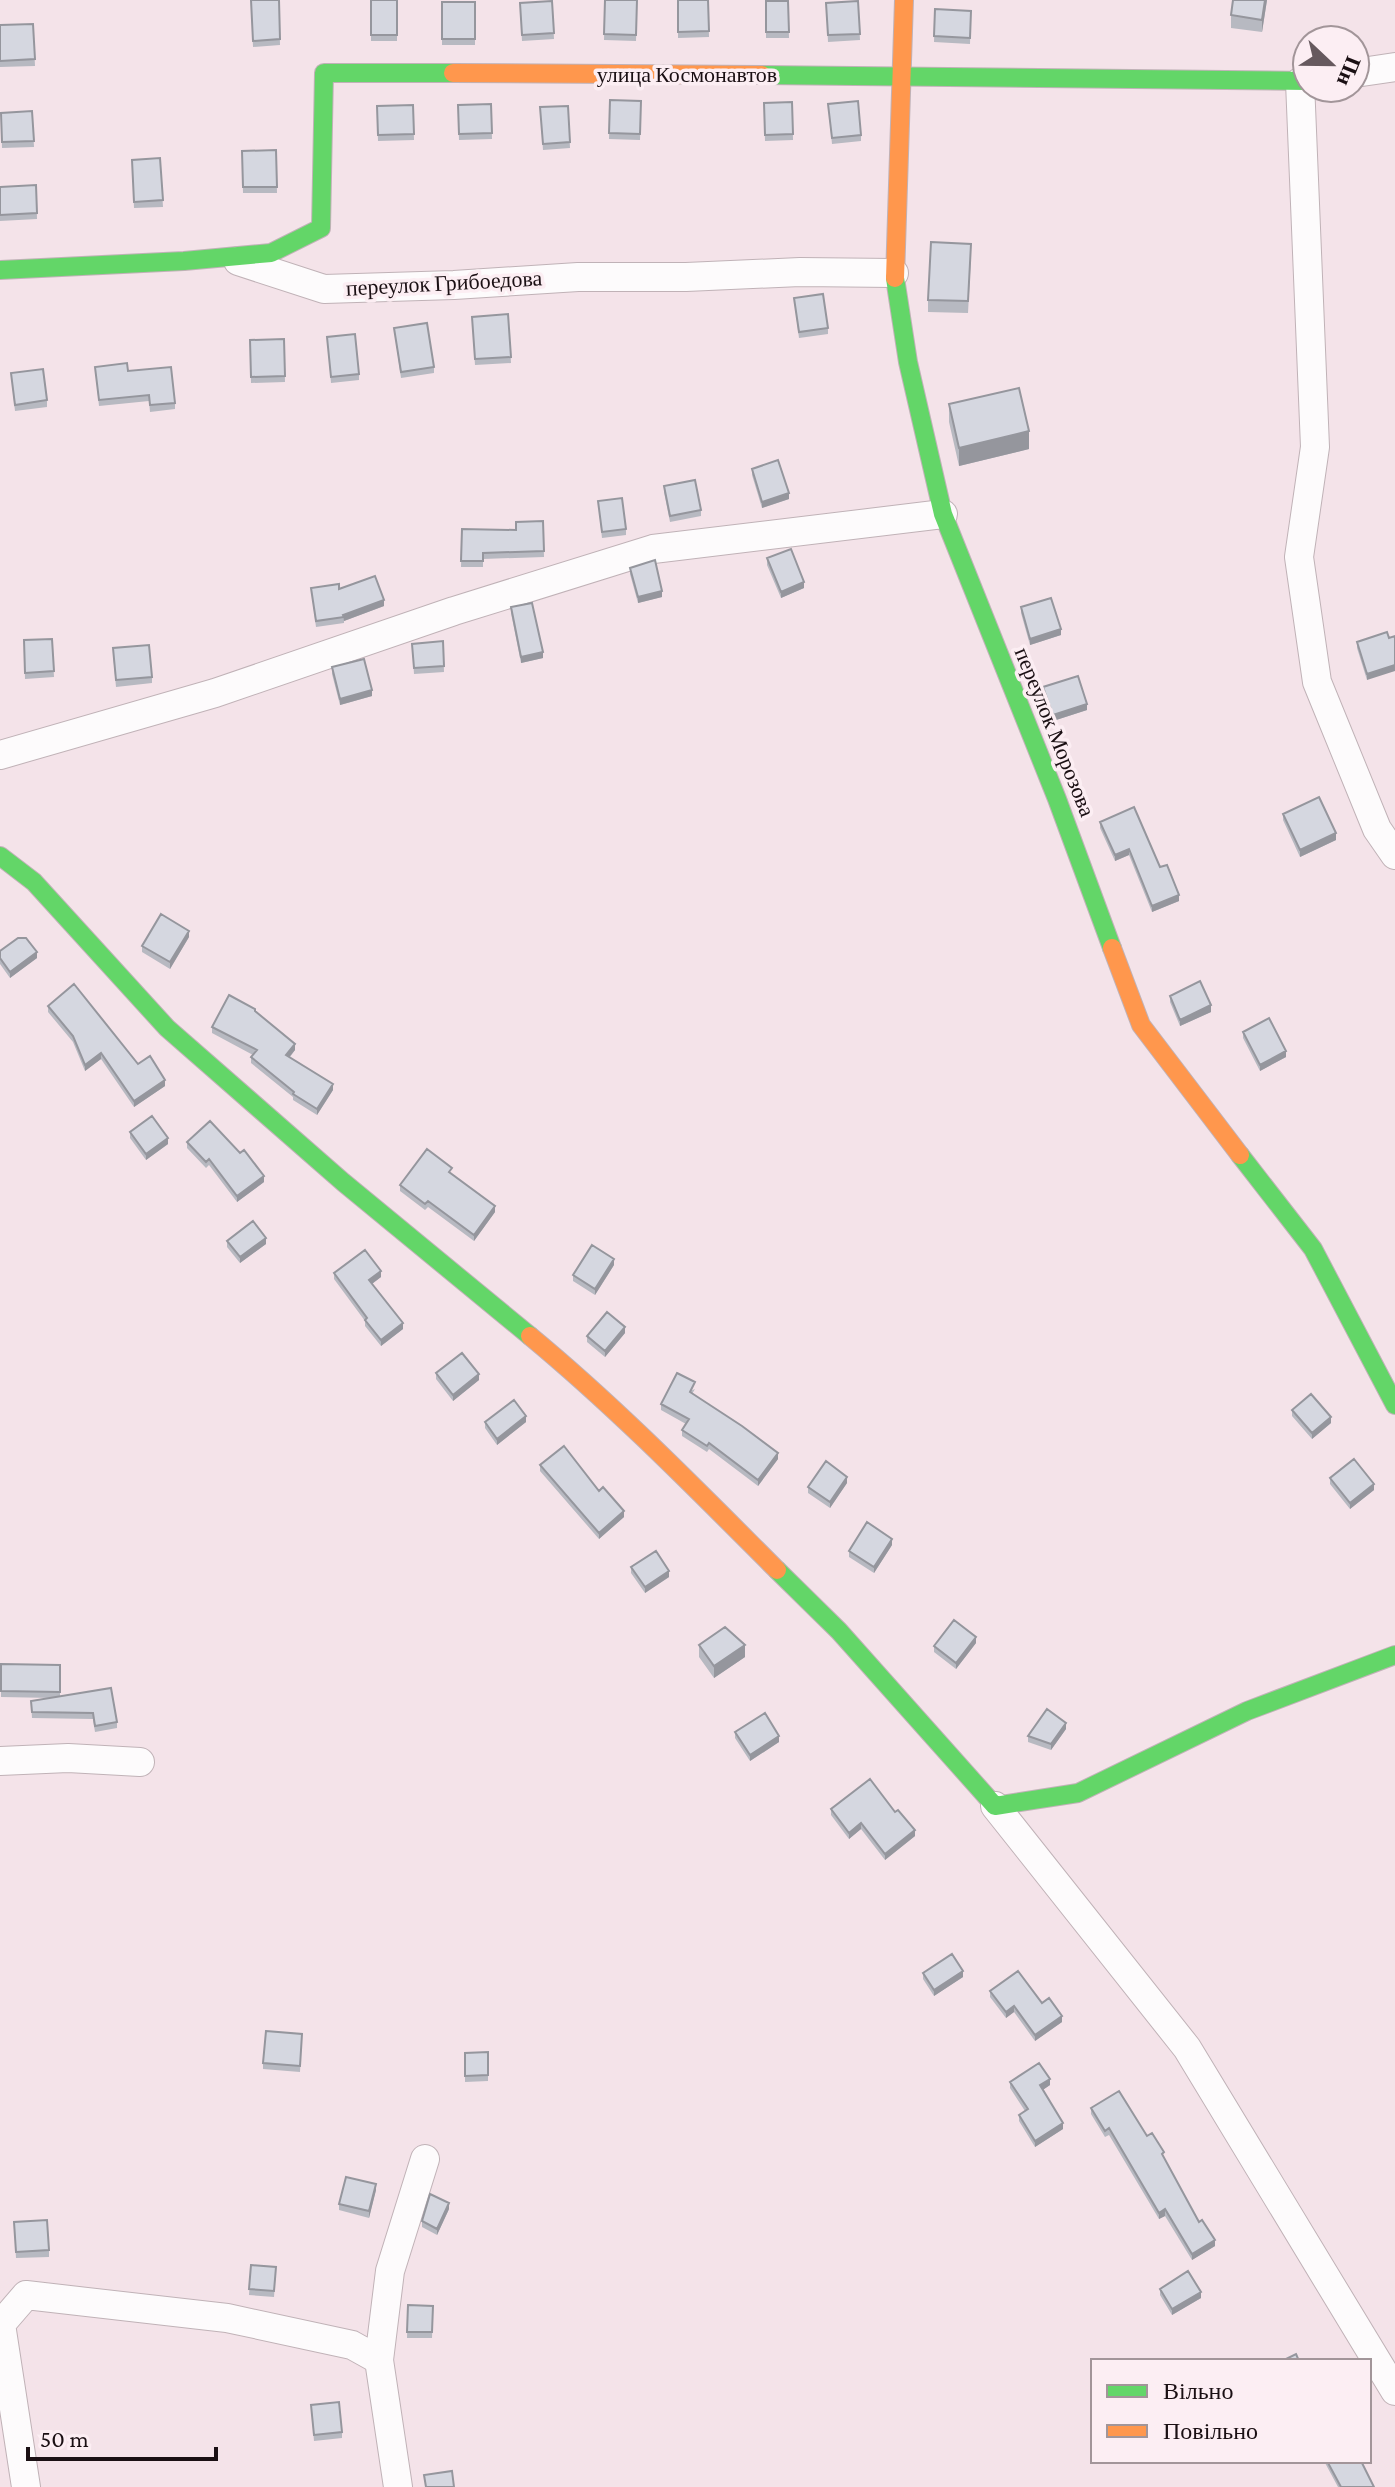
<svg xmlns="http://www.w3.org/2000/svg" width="1395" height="2487" font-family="'Crimson Pro',serif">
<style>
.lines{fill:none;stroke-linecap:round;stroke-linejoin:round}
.street-casing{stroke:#c0b2b7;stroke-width:30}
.fast-casing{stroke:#c0b2b7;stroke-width:20}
.slow-casing{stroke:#c0b2b7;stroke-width:20}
.street{stroke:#fdfbfc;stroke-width:28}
.fast{stroke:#63d668;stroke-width:18}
.slow{stroke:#ff974d;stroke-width:18}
.wall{fill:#b7b9c1}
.shaded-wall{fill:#95969d}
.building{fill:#d5d7e0;stroke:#95969d;stroke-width:2}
.labels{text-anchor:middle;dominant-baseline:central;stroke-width:7;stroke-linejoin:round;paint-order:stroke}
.street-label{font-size:22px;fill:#1a0f13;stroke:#fceef3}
</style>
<rect width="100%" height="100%" fill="#f4e3e9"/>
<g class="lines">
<defs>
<path id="street" d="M 1355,73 L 1395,67
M 1300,82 L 1315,447 L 1299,557 L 1317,682 L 1377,829 L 1395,855
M 238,261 L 324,289 L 454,285 L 578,277 L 686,277 L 800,272 L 894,273
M 0,755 L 215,693 L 454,611 L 653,549 L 943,514
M 0,1761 L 68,1758 L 140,1762
M 995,1806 L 1187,2048 L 1395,2391
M 379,2360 L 390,2271 L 425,2159
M 26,2487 L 1,2324 L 26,2295 L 227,2318 L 352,2345 L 379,2360 L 398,2487"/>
<path id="fast" d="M 762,75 L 1307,81
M 0,270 L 184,261 L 271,253 L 321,228 L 324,73 L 453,73
M 895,278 L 908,362 L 943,514 L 1057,799 L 1112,948
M 0,856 L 34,882 L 167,1028 L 343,1182 L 530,1336
M 1240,1155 L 1313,1249 L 1395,1405
M 777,1570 L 839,1631 L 995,1806 L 1078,1793 L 1247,1711 L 1395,1655"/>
<path id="slow" d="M 453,73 L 762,75
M 895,278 L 904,0
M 1112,948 L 1141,1025 L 1240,1155
M 530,1336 C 617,1408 697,1490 777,1570"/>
</defs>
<use href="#street" class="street-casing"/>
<use href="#fast" class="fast-casing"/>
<use href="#slow" class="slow-casing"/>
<use href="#street" class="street"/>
<use href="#fast" class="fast"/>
<use href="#slow" class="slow"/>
</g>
<path class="wall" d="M 251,0 L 279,0 L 280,45 L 253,47 Z
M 371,0 L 397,0 L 397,41 L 371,41 Z
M 605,0 L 637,0 L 636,41 L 604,40 Z
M 678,0 L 708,0 L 709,37 L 678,38 Z
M 1267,0 L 1262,32 L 1231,28 L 1231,15 Z
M 552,1 L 554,39 L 522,41 L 520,3 Z
M 766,1 L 788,1 L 789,38 L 766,38 Z
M 858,1 L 860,40 L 828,42 L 826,3 Z
M 442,2 L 475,2 L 475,45 L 442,45 Z
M 935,9 L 971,11 L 970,44 L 934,42 Z
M 33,24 L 35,66 L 0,67 L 0,25 Z
M 610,100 L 641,101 L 640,140 L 609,139 Z
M 792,102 L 793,140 L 765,141 L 764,103 Z
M 491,104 L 492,139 L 459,140 L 458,105 Z
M 828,104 L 861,135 L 861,141 L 832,144 Z
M 413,105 L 414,140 L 378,141 L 377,106 Z
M 568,106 L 570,148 L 543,150 L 540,107 Z
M 32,111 L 34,147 L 2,148 L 1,113 Z
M 276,150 L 277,193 L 243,193 L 242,151 Z
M 160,158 L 163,207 L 134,208 L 132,160 Z
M 36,185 L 37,219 L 0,221 L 0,187 Z
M 971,256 L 968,313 L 928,312 L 928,300 Z
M 794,298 L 828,328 L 828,334 L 799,338 Z
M 508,314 L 511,363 L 475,365 L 472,317 Z
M 394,328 L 434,367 L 434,373 L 401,378 Z
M 327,337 L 359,374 L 359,380 L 331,383 Z
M 284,339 L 285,382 L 251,383 L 250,340 Z
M 95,367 L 175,403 L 175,409 L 150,412 L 149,401 L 99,406 Z
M 11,373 L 47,400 L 47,407 L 15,411 Z
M 949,404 L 1029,449 L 959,466 L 949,422 Z
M 752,469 L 789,499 L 762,508 L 752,475 Z
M 664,486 L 701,510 L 701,516 L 670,522 L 664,492 Z
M 598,501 L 626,529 L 626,535 L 602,538 Z
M 543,521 L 544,557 L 483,559 L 483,567 L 461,567 L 462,529 L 516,530 Z
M 767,558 L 804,588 L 781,598 L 767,565 Z
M 630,568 L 662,597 L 638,603 L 630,574 Z
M 311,588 L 339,589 L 384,606 L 344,621 L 344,623 L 316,627 Z
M 511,607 L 543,658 L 521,663 L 511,613 Z
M 1021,607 L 1061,635 L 1030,645 L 1021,613 Z
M 1389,638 L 1367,680 L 1357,648 L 1357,642 Z
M 52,639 L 54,677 L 25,679 L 24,640 Z
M 443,641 L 444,672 L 414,674 L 412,644 Z
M 113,654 L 152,677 L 152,683 L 116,687 Z
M 332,667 L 372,696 L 340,705 L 332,674 Z
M 1043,687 L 1087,710 L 1053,721 L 1043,693 Z
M 1283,814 L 1336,840 L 1300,857 L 1283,820 Z
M 1100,822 L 1160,867 L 1179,901 L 1152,912 L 1129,855 L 1115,861 L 1100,828 Z
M 189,937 L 170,969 L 142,952 L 142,946 Z
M 0,951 L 37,958 L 10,978 L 0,964 Z
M 1170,996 L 1211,1012 L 1180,1026 L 1170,1002 Z
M 48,1006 L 138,1064 L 165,1086 L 134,1107 L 101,1059 L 85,1071 L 73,1042 L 48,1012 Z
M 255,1012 L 295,1050 L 290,1057 L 333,1090 L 317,1115 L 293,1100 L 293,1097 L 251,1063 L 251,1057 L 253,1055 L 212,1033 L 212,1027 Z
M 1243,1032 L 1286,1057 L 1260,1071 L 1243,1038 Z
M 130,1132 L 168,1144 L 146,1160 L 130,1138 Z
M 187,1142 L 240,1153 L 264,1182 L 237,1202 L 209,1165 L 206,1168 L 187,1148 Z
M 452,1174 L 495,1212 L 474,1241 L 428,1207 L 425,1210 L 400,1191 L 400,1185 Z
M 227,1241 L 266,1244 L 240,1263 L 227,1247 Z
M 614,1265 L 595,1295 L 573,1281 L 573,1275 Z
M 334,1273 L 381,1277 L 372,1284 L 403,1329 L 381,1346 L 365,1326 L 365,1321 L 334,1279 Z
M 625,1333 L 605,1357 L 587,1342 L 587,1336 Z
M 436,1373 L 479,1380 L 453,1401 L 436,1379 Z
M 695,1389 L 692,1394 L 778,1459 L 758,1486 L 709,1449 L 707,1452 L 682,1436 L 682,1430 L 686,1424 L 661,1410 L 661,1404 Z
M 1292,1410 L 1331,1423 L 1312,1439 L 1292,1416 Z
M 485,1422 L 526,1422 L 497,1445 L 485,1428 Z
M 540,1465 L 599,1491 L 624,1517 L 599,1539 L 540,1471 Z
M 1330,1478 L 1374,1490 L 1350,1509 L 1330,1484 Z
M 847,1483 L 830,1508 L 808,1493 L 808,1487 Z
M 892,1545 L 874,1573 L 849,1557 L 849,1551 Z
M 631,1567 L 669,1577 L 645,1593 L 631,1573 Z
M 976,1643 L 956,1669 L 934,1652 L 934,1646 Z
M 699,1645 L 745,1657 L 714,1678 L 699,1657 Z
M 1,1664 L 60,1665 L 60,1697 L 117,1722 L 117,1728 L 95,1732 L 93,1719 L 32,1718 L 31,1701 L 53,1698 L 1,1697 Z
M 1066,1729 L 1051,1750 L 1028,1742 L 1028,1736 Z
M 735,1732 L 779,1742 L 750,1761 L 735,1738 Z
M 831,1809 L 895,1812 L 915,1836 L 885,1860 L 861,1829 L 849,1839 L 831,1815 Z
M 923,1973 L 963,1977 L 934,1996 L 923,1979 Z
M 990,1991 L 1042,2003 L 1062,2022 L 1035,2041 L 1014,2012 L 1006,2018 L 990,1997 Z
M 302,2034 L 300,2072 L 263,2069 L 263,2063 Z
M 488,2052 L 488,2081 L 465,2082 L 465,2053 Z
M 1010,2082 L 1050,2085 L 1042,2090 L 1063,2129 L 1035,2147 L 1019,2121 L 1019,2115 L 1025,2111 L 1010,2088 Z
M 1091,2108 L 1147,2136 L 1164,2158 L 1199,2222 L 1215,2246 L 1192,2260 L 1165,2216 L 1159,2219 L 1109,2135 L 1105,2137 L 1091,2114 Z
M 376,2190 L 369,2218 L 339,2210 L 339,2204 Z
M 449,2209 L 437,2235 L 422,2227 L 422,2221 Z
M 14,2222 L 49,2250 L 49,2257 L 16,2258 Z
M 251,2265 L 276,2267 L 274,2297 L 249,2295 Z
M 1160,2289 L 1201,2298 L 1172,2315 L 1160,2295 Z
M 408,2305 L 433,2306 L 432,2338 L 407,2338 Z
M 311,2405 L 342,2432 L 342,2438 L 314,2441 Z
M 1324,2461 L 1361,2461 L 1374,2487 L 1338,2487 Z"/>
<path class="shaded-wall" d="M 1265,0 L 1267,0 L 1262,32 L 1262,20 Z
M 1029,431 L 1029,449 L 959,466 L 959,448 Z
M 789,493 L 789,499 L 762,508 L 762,502 Z
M 804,582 L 804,588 L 781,598 L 781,592 Z
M 662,591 L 662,597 L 638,603 L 638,597 Z
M 384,600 L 384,606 L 344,621 L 343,615 Z
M 1061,629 L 1061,635 L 1030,645 L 1030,639 Z
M 543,652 L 543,658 L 521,663 L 521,657 Z
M 1395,665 L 1395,671 L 1367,680 L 1367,674 Z
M 372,690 L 372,696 L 340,705 L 340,699 Z
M 1087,704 L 1087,710 L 1053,721 L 1053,715 Z
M 1336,833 L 1336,840 L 1300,857 L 1300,850 Z
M 1129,849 L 1129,855 L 1115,861 L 1115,855 Z
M 1179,895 L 1179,901 L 1152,912 L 1152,906 Z
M 189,931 L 189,937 L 170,969 L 170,962 Z
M 37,952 L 37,958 L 10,978 L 10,972 Z
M 1211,1005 L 1211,1012 L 1180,1026 L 1180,1020 Z
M 295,1044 L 295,1050 L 286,1061 L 286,1055 Z
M 1286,1051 L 1286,1057 L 1260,1071 L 1260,1065 Z
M 101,1053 L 101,1059 L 85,1071 L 85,1065 Z
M 165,1080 L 165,1086 L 134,1107 L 134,1101 Z
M 333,1084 L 333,1090 L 317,1115 L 317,1109 Z
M 168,1138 L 168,1144 L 146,1160 L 146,1154 Z
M 264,1176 L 264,1182 L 237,1202 L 237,1196 Z
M 495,1206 L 495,1212 L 474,1241 L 474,1235 Z
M 266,1238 L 266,1244 L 240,1263 L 240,1257 Z
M 614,1259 L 614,1265 L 595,1295 L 595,1289 Z
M 381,1271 L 381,1277 L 369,1286 L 369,1280 Z
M 403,1323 L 403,1329 L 381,1346 L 381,1340 Z
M 625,1327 L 625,1333 L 605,1357 L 605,1351 Z
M 479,1374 L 479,1380 L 453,1401 L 453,1395 Z
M 526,1416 L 526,1422 L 497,1445 L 497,1439 Z
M 1331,1417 L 1331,1423 L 1312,1439 L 1312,1433 Z
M 778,1453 L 778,1459 L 758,1486 L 758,1480 Z
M 847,1477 L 847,1483 L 830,1508 L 830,1502 Z
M 1374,1484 L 1374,1490 L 1350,1509 L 1350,1503 Z
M 624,1511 L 624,1517 L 599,1539 L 599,1533 Z
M 892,1539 L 892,1545 L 874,1573 L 874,1567 Z
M 669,1571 L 669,1577 L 645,1593 L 645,1587 Z
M 976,1637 L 976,1643 L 956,1669 L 956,1663 Z
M 745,1645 L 745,1657 L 714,1678 L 714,1666 Z
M 1066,1723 L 1066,1729 L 1051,1750 L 1051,1744 Z
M 779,1736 L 779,1742 L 750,1761 L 750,1755 Z
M 861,1823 L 861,1829 L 849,1839 L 849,1833 Z
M 915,1830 L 915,1836 L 885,1860 L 885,1854 Z
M 963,1971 L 963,1977 L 934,1996 L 934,1990 Z
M 1014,2006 L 1014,2012 L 1006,2018 L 1006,2012 Z
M 1062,2016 L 1062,2022 L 1035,2041 L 1035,2035 Z
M 1050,2079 L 1050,2085 L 1040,2092 L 1040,2085 Z
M 1063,2123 L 1063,2129 L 1035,2147 L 1035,2141 Z
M 376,2184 L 376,2190 L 369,2218 L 369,2211 Z
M 449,2203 L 449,2209 L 437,2235 L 437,2229 Z
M 1165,2209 L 1165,2216 L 1159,2219 L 1159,2213 Z
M 1215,2240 L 1215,2246 L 1192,2260 L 1192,2254 Z
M 1201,2292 L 1201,2298 L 1172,2315 L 1172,2309 Z"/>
<path class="building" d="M 251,0 L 279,0 L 280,39 L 253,41 Z
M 371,0 L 397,0 L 397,35 L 371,35 Z
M 605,0 L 637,0 L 636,35 L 604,34 Z
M 678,0 L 708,0 L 709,31 L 678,32 Z
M 1233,0 L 1265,0 L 1262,20 L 1231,15 Z
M 552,1 L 554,33 L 522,35 L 520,3 Z
M 766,1 L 788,1 L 789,32 L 766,32 Z
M 858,1 L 860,34 L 828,35 L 826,3 Z
M 442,2 L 475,2 L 475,39 L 442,39 Z
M 935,9 L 971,11 L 970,38 L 934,36 Z
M 33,24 L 35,59 L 0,61 L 0,25 Z
M 610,100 L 641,101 L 640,134 L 609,133 Z
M 858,101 L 861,135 L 832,138 L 828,104 Z
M 792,102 L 793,134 L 765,135 L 764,103 Z
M 491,104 L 492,133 L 459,134 L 458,105 Z
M 413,105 L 414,134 L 378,135 L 377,106 Z
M 568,106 L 570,142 L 543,144 L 540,107 Z
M 32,111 L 34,141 L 2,142 L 1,113 Z
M 276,150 L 277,187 L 243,187 L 242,151 Z
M 160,158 L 163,200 L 134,202 L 132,160 Z
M 36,185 L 37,213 L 0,215 L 0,187 Z
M 931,242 L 971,244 L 968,301 L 928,300 Z
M 823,294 L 828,328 L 799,332 L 794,298 Z
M 508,314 L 511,357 L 475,359 L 472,317 Z
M 427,323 L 434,367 L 401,372 L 394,328 Z
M 355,334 L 359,374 L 331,377 L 327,337 Z
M 284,339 L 285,376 L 251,377 L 250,340 Z
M 127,363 L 128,371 L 171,367 L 175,403 L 150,405 L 149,395 L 99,400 L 95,367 Z
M 43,369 L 47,400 L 15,405 L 11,373 Z
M 1019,388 L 1029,431 L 959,448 L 949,404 Z
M 778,460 L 789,493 L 762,502 L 752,469 Z
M 695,480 L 701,510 L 670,516 L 664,486 Z
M 622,498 L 626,529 L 602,532 L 598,501 Z
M 543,521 L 544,551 L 483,553 L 483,561 L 461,561 L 462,529 L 516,530 L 516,522 Z
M 791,549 L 804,582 L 781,592 L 767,558 Z
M 655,560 L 662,591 L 638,597 L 630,568 Z
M 375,576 L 384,600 L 343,615 L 344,617 L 316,621 L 311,588 L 339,584 L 339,589 Z
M 1051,598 L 1061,629 L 1030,639 L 1021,607 Z
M 532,603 L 543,652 L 521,657 L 511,607 Z
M 1387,632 L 1389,638 L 1395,636 L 1395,665 L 1367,674 L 1357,642 Z
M 52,639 L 54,671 L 25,673 L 24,640 Z
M 443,641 L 444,666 L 414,668 L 412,644 Z
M 149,645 L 152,677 L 116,680 L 113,648 Z
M 364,659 L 372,690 L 340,699 L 332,667 Z
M 1078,676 L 1087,704 L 1053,715 L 1043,687 Z
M 1319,797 L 1336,833 L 1300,850 L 1283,814 Z
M 1134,807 L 1160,867 L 1167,865 L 1179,895 L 1152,906 L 1129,849 L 1115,855 L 1100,822 Z
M 161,914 L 189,931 L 170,962 L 142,946 Z
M 18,938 L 26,938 L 37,952 L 10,972 L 0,958 L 0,951 Z
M 1200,981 L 1211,1005 L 1180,1020 L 1170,996 Z
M 74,984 L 138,1064 L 150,1056 L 165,1080 L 134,1101 L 101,1053 L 85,1065 L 73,1036 L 48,1006 Z
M 229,995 L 255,1009 L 255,1011 L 295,1044 L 286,1055 L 333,1084 L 317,1109 L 293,1094 L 294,1092 L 251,1057 L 257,1050 L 212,1027 Z
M 1269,1018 L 1286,1051 L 1260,1065 L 1243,1032 Z
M 152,1116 L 168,1138 L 146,1154 L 130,1132 Z
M 210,1121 L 240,1153 L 244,1150 L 264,1176 L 237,1196 L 209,1159 L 206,1162 L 187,1142 Z
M 427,1149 L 452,1168 L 449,1172 L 495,1206 L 474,1235 L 428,1201 L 425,1204 L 400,1185 Z
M 253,1221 L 266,1238 L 240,1257 L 227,1241 Z
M 592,1245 L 614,1259 L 595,1289 L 573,1275 Z
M 365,1250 L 381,1271 L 369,1280 L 403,1323 L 381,1340 L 365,1320 L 367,1318 L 334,1273 Z
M 607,1312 L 625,1327 L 605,1351 L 587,1336 Z
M 462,1353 L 479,1374 L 453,1395 L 436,1373 Z
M 677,1373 L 695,1382 L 690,1392 L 742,1426 L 778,1453 L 758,1480 L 709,1443 L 707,1446 L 682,1430 L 689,1419 L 661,1404 Z
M 1311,1394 L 1331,1417 L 1312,1433 L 1292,1410 Z
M 514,1400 L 526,1416 L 497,1439 L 485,1422 Z
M 564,1446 L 599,1491 L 603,1487 L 624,1511 L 599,1533 L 540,1465 Z
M 1354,1459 L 1374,1484 L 1350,1503 L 1330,1478 Z
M 826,1461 L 847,1477 L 830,1502 L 808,1487 Z
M 867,1522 L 892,1539 L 874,1567 L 849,1551 Z
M 656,1551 L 669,1571 L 645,1587 L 631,1567 Z
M 954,1620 L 976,1637 L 956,1663 L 934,1646 Z
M 725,1627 L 745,1645 L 714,1666 L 699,1645 Z
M 1,1664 L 60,1665 L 60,1692 L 1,1691 Z
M 111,1688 L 117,1722 L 95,1726 L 93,1713 L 32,1712 L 31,1701 Z
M 1047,1709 L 1066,1723 L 1051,1744 L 1028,1736 Z
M 765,1713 L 779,1736 L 750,1755 L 735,1732 Z
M 870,1779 L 895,1812 L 898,1810 L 915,1830 L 885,1854 L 861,1823 L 849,1833 L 831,1809 Z
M 952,1954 L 963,1971 L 934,1990 L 923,1973 Z
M 1018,1971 L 1042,2003 L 1049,1998 L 1062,2016 L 1035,2035 L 1014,2006 L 1006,2012 L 990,1991 Z
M 266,2031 L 302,2034 L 300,2066 L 263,2063 Z
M 488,2052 L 488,2075 L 465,2076 L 465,2053 Z
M 1039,2063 L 1050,2079 L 1040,2085 L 1063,2123 L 1035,2141 L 1019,2115 L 1028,2109 L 1010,2082 Z
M 1119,2091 L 1147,2136 L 1152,2133 L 1164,2152 L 1162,2154 L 1199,2222 L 1202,2220 L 1215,2240 L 1192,2254 L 1165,2209 L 1159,2213 L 1109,2128 L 1105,2131 L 1091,2108 Z
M 346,2177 L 376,2184 L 369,2211 L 339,2204 Z
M 430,2194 L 449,2203 L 437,2229 L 422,2221 Z
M 47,2220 L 49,2250 L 16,2252 L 14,2222 Z
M 251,2265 L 276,2267 L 274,2291 L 249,2289 Z
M 1188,2271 L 1201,2292 L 1172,2309 L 1160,2289 Z
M 408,2305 L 433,2306 L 432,2332 L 407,2332 Z
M 1296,2354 L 1299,2361 L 1282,2361 Z
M 339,2402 L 342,2432 L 314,2435 L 311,2405 Z
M 1327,2461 L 1361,2461 L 1374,2487 L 1341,2487 Z
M 452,2471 L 454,2487 L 426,2487 L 424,2475 Z"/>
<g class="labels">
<g class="street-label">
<text x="687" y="74">улица Космонавтов</text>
<text transform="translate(444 283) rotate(-3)">переулок Грибоедова</text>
<text transform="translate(1055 732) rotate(68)">переулок Морозова</text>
</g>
</g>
<rect x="1091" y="2359" width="280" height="104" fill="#fceef3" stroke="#a29599" stroke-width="2"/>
<rect x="1107" y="2385" width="40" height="12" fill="#63d668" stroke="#a29599" stroke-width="2"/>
<text x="1163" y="2399" font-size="24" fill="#1a0f13">Вільно</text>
<rect x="1107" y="2425" width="40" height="12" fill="#ff974d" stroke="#a29599" stroke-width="2"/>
<text x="1163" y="2439" font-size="24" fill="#1a0f13">Повільно</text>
<g transform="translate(1331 64) rotate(112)"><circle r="38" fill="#fceef3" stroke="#a29599" stroke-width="2"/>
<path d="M0-6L14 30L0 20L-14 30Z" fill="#66595e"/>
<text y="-12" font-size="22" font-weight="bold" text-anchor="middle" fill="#1a0f13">Пн</text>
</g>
<path d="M28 2447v12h188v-12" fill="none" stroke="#1a0f13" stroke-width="4"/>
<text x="40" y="2447" font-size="24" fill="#1a0f13" stroke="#fceef3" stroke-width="6" paint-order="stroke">50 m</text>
</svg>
